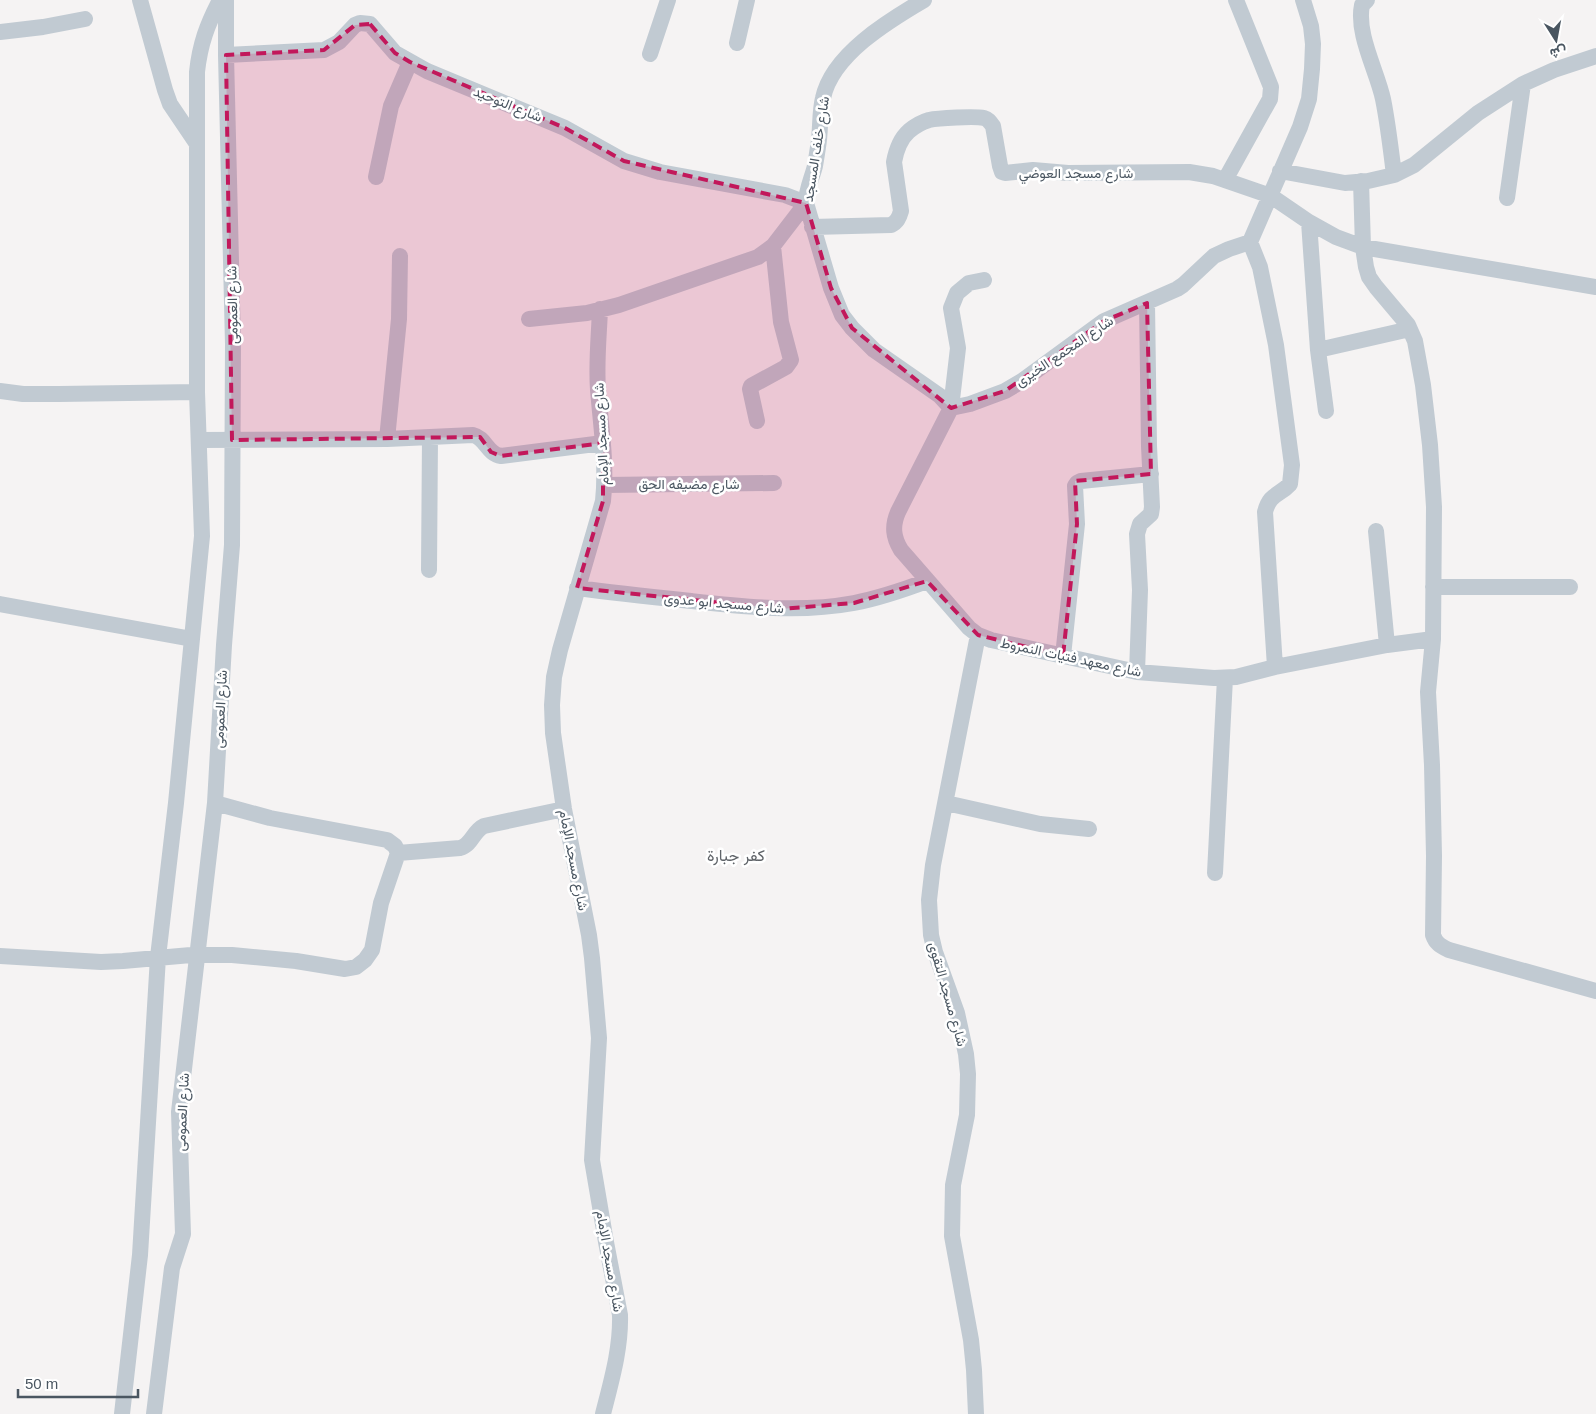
<svg xmlns="http://www.w3.org/2000/svg" width="1596" height="1414" font-family="Helvetica,Vazirmatn,sans-serif">
<style>
.lines{fill:none;stroke-linecap:round;stroke-linejoin:round}
.street{stroke:#c1cad2;stroke-width:16}
.marked{fill:#c2185b;fill-opacity:0.2;stroke:#c2185b;stroke-width:4;stroke-dasharray:10 6;stroke-linejoin:round}
.labels{text-anchor:middle;dominant-baseline:central;stroke-width:5;stroke-linejoin:round;paint-order:stroke}
.street-label{font-size:14px;fill:#4a5661;stroke:#fff}
.quarter-label{font-size:16px;fill:#5f6368;stroke:#fff}
</style>
<rect width="100%" height="100%" fill="#f5f3f3"/>
<g class="lines">
<path class="street" d="M 140,0 L 165,90 L 170,104 L 197,144
M 924,0 C 888,21 832,55 823,98 C 819,114 821,131 818,147 C 817,154 816,160 815,166 C 812,178 806,190 806,203 L 831,288 L 842,315 L 852,328 L 874,350 L 940,396 L 951,408
M 1367,0 L 1362,5 C 1356,34 1377,71 1383,99 C 1388,124 1391,150 1394,175
M 0,32 L 43,27 L 85,19
M 737,43 L 747,0
M 650,54 L 668,0
M 226,55 L 324,50 L 339,42 L 355,25 L 360,23 L 370,24 L 395,53 L 427,71 L 565,128 L 624,161 L 660,172 L 785,195 L 806,203 L 773,246 L 758,257 L 619,305 L 587,313 L 529,319
M 1280,171 L 1345,183 L 1368,181 L 1394,175 L 1414,165 L 1478,113 L 1523,84 L 1554,70 L 1596,56
M 376,177 L 391,106 L 410,62
M 1225,180 L 1270,99 L 1271,87 L 1236,0
M 1361,181 L 1363,247 L 1366,267 L 1369,277 L 1376,287 L 1408,325 L 1415,341 L 1423,385 L 1430,445 L 1434,507 L 1433,639 L 1428,692 L 1432,765 L 1434,856 L 1433,935 C 1436,944 1441,946 1449,950 L 1596,991
M 1507,198 L 1523,84
M 1309,222 L 1318,350 L 1326,411
M 812,227 L 891,225 C 897,222 899,218 901,211 L 894,162 C 896,151 900,139 909,131 C 915,126 922,122 929,120 C 938,118 975,116 984,118 C 988,119 990,122 993,126 L 1000,166 L 1002,172 L 1005,173 L 1033,170 L 1068,173 L 1189,172 L 1213,176 L 1271,196 L 1309,222 L 1336,237 L 1363,247 L 1596,287
M 984,280 L 969,283 L 957,293 L 951,308 L 958,348 L 951,408 L 898,512 C 892,526 893,537 901,550 L 969,628 L 978,635 L 991,640 L 1137,672 L 1214,678 L 1236,677 L 1275,667 L 1387,645 L 1433,639
M 600,309 C 599,336 596,363 598,390 C 601,427 607,464 603,501 L 560,650 L 554,677 L 552,705 L 553,733 L 564,809 L 589,935 L 592,958 L 599,1038 L 592,1160 L 606,1242 L 620,1315 C 621,1349 611,1382 603,1414
M 1318,350 L 1410,329
M 0,391 L 23,394 L 59,394 L 197,392
M 951,408 L 970,404 L 1005,391 L 1022,381 L 1104,321 L 1177,289 L 1183,285 L 1214,256 L 1229,249 L 1250,242
M 757,421 L 750,389 L 751,386 L 786,367 L 791,360 L 781,322 L 773,246
M 387,439 L 399,319 L 400,256
M 199,440 L 387,439 L 473,435 C 486,438 487,454 501,456 L 603,443
M 605,485 L 774,483
M 1376,531 L 1387,645
M 429,570 L 430,437
M 1433,587 L 1570,587
M 577,588 C 615,593 653,597 691,601 C 746,607 800,613 854,603 C 880,598 903,590 927,581
M 0,604 L 192,639
M 1063,656 L 1077,524 L 1075,486 L 1077,483 L 1081,481 L 1151,474
M 1275,667 L 1265,512 C 1270,493 1279,496 1290,484 L 1292,465 L 1276,345 L 1260,267 L 1250,242 L 1300,127 L 1309,99 L 1312,69 L 1313,44 L 1311,26 L 1303,0
M 1137,672 L 1140,590 L 1137,534 L 1140,524 L 1151,514 L 1152,507 L 1149,446 L 1147,303
M 215,803 L 270,818 L 387,840 L 395,846 L 398,853
M 946,803 L 1040,824 L 1089,829
M 1215,873 L 1225,678
M 0,956 L 101,962 L 123,961 L 191,955 L 232,955 L 296,961 L 345,969 L 356,967 L 365,960 L 372,950 L 381,903 L 398,853 L 460,848 C 472,845 473,831 484,826 L 564,809
M 122,1414 L 140,1255 L 158,957 L 176,803 L 202,536 L 197,392 L 197,72 C 200,44 207,25 220,0
M 154,1414 L 172,1268 L 183,1234 L 179,1112 L 215,803 L 224,645 L 232,545 L 233,344 L 226,55 L 226,0
M 976,1414 L 974,1370 L 971,1340 L 952,1236 L 953,1185 L 967,1115 L 968,1074 L 966,1054 L 957,1013 L 935,952 L 931,935 L 929,900 L 933,865 L 978,635"/>
</g>
<path class="marked" d="M 370,24 L 395,53 L 410,62 L 565,128 L 624,161 L 806,203 L 831,288 L 852,328 L 951,408 L 1005,391 L 1104,321 L 1147,303 L 1151,474 L 1075,481 L 1077,524 L 1063,656 L 978,635 L 927,581 L 854,603 L 780,609 L 577,588 L 603,501 L 603,443 L 501,456 L 491,452 L 480,437 L 232,440 L 226,55 L 324,50 L 355,25 Z"/>
<g class="labels">
<g class="street-label">
<text transform="translate(508 104) rotate(22)">شارع التوحيد</text>
<text transform="translate(816 149) rotate(-81)">شارع خلف المسجد</text>
<text x="1076" y="173">شارع مسجد العوضي</text>
<text transform="translate(232 305) rotate(-91)">شارع العمومى</text>
<text transform="translate(1064 351) rotate(-34)">شارع المجمع الخيرى</text>
<text transform="translate(601 434) rotate(-93)">شارع مسجد الإمام</text>
<text x="689" y="484">شارع مضيفه الحق</text>
<text transform="translate(724 603) rotate(5)">شارع مسجد ابو عدوى</text>
<text transform="translate(1071 657) rotate(12)">شارع معهد فتيات النمروط</text>
<text transform="translate(220 709) rotate(-87)">شارع العمومى</text>
<text transform="translate(574 860) rotate(79)">شارع مسجد الإمام</text>
<text transform="translate(948 994) rotate(74)">شارع مسجد التقوى</text>
<text transform="translate(182 1112) rotate(-87)">شارع العمومى</text>
<text transform="translate(610 1261) rotate(80)">شارع مسجد الإمام</text>
</g>
<g class="quarter-label">
<text x="736" y="855">كفر جبارة</text>
</g>
</g>
<g transform="translate(1556 40) rotate(169)" stroke="#ffffff" stroke-width="4" paint-order="stroke">
<path d="M0-4L9 19L0 12L-9 19Z" fill="#4a5661"/>
<text y="-8" font-size="14" font-weight="bold" text-anchor="middle" fill="#4a5661">ش</text>
</g>
<path d="M18 1389v8h120v-8" fill="none" stroke="#4a5661" stroke-width="2.5"/>
<text x="25" y="1389" font-size="15" fill="#4a5661" stroke="#ffffff" stroke-width="4" paint-order="stroke">50 m</text>
</svg>
